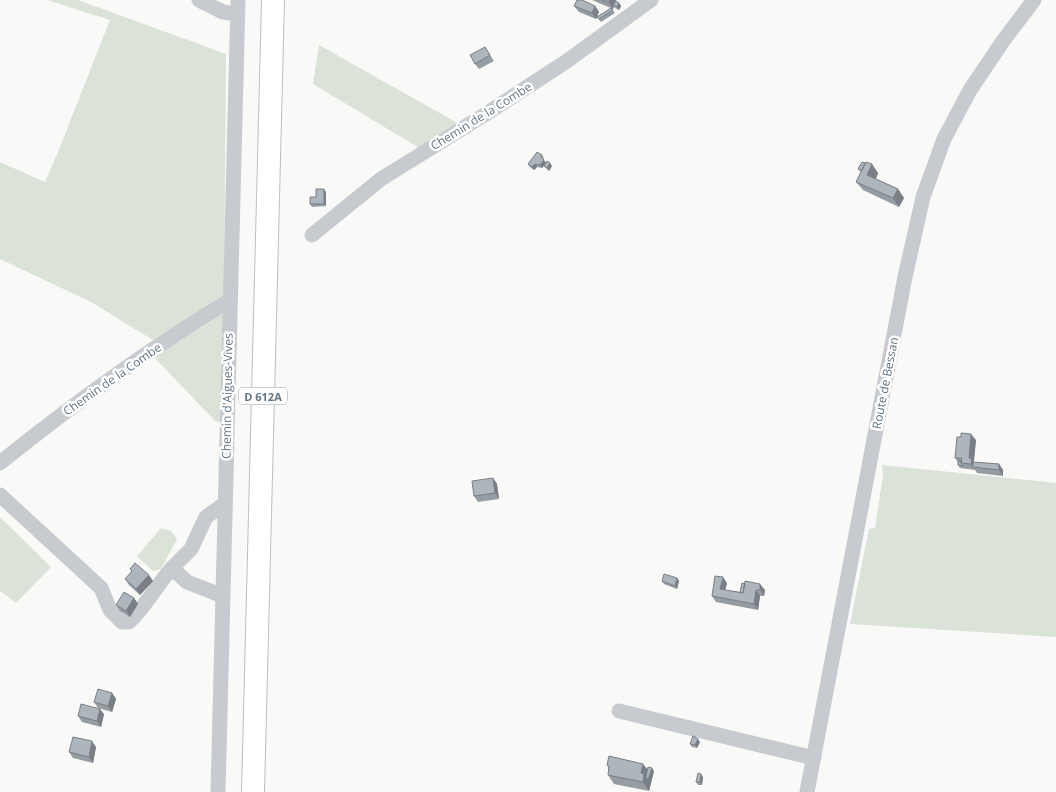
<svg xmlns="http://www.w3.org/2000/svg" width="1056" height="792" font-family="'Open Sans',sans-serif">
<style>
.green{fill:#dbe2d7}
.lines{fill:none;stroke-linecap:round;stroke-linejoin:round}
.highway-casing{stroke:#bbbfc2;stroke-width:24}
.minor{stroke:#c7cbcf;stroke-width:15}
.highway{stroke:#fff;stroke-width:22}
.wall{fill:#959da2}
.shaded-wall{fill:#797f84}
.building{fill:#adb6bc;stroke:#797f84}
.labels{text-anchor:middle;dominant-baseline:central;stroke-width:5;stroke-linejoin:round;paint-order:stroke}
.shield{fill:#fff;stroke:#919ea9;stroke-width:1}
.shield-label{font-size:11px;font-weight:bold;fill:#627584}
.street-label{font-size:12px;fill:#627584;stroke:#fff}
</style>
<rect width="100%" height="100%" fill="#f9f9f7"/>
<path class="green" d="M 47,0 L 78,0 L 226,54 L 224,298 L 156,342 L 91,302 L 0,259 L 0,162 L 45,182 L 58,152 L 110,20 Z
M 319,45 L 461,125 L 421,149 L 313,84 Z
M 222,314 L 225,318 L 220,421 L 216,422 L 154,357 Z
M 882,465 L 1056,483 L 1056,637 L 850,624 L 869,529 L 875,528 L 883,475 Z
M 0,517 L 51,567 L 16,603 L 0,591 Z
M 161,528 L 171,531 L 177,539 L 161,569 L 153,571 L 137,556 Z"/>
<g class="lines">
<defs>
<path id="highway" d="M 253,792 L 273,0"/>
</defs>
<use href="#highway" class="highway-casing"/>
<path class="minor" d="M 199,0 L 223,12 L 237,14
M 312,235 L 381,179 L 489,112 L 567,61 L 651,0
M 0,463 C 73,404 149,349 229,301
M 0,495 L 101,588 L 110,610 L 122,622 L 129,622 C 146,606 156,586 172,568 L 187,582 L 223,596
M 172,568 L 191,549 L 206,517 L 224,504
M 619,711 L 814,758
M 218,792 L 238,0
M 807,792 L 905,277 L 923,197 L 944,139 L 970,90 L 1003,41 L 1034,0"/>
<use href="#highway" class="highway"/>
</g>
<path class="wall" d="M 592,0 L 616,0 L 615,2 L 619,3 L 621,6 L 619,10 L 615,8 L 614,6 L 613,9 Z
M 574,6 L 595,6 L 599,12 L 596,19 L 579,12 Z
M 611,8 L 615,13 L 601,22 L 597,17 Z
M 485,47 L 494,61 L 479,69 L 475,64 Z
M 542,155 L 544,158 L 543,159 L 546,163 L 552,166 L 549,171 L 544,166 L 542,168 L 537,167 L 534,170 L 530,167 L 528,164 Z
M 858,169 L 878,173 L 876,179 L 898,189 L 904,198 L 899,207 L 863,190 L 856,182 L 861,172 Z
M 326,192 L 326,206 L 312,207 L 310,204 Z
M 976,440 L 974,462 L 999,464 L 1003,470 L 1003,476 L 977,473 L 975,470 L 960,468 L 958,465 L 958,462 L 955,458 Z
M 493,478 L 497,484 L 499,499 L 478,502 L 474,496 Z
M 130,569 L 153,581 L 140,595 L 129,585 L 125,579 L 132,572 Z
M 677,578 L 679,581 L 677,589 L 664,584 L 662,581 Z
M 727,583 L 725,590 L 740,592 L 742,583 L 765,590 L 764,596 L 760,596 L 758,610 L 716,602 L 712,596 Z
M 134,598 L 138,604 L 130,617 L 120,611 L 116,605 Z
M 112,693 L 116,699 L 112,712 L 98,708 L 94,702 Z
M 104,714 L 101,727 L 82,722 L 78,716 Z
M 700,742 L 697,748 L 692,747 L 690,744 Z
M 96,747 L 93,763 L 73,758 L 69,752 Z
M 643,764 L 648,770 L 654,771 L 649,791 L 614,784 L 608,775 L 609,769 L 607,765 Z
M 703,777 L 702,785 L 698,785 L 696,782 Z"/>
<path class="shaded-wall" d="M 610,0 L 616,0 L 613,9 L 609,3 Z
M 619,3 L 621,6 L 619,10 L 617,7 Z
M 595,6 L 599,12 L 596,19 L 592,13 Z
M 544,160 L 546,163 L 542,168 L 540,165 Z
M 550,163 L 552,166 L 549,171 L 547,168 Z
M 535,164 L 537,167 L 534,170 L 532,167 Z
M 872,164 L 878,173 L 873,184 L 867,175 Z
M 324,189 L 326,192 L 326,206 L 324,204 Z
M 898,189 L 904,198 L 899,207 L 893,198 Z
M 971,434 L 976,440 L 973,467 L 971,464 L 969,458 Z
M 999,464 L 1003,470 L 1003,476 L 999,470 Z
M 493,478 L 497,484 L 499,499 L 495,493 Z
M 149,575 L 153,581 L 140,595 L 136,589 Z
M 723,577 L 727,583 L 724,595 L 720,589 Z
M 677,578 L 679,581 L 677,589 L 675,586 Z
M 760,584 L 765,590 L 764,596 L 760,590 Z
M 756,590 L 760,596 L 758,610 L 754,604 Z
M 134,598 L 138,604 L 130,617 L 126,611 Z
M 112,693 L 116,699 L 112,712 L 108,706 Z
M 100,709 L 104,714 L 101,727 L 97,721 Z
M 698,739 L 700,742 L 697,748 L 695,745 Z
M 92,741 L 96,747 L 93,763 L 89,757 Z
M 643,764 L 649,772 L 652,768 L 654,771 L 649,791 L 643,782 L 641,773 Z
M 701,774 L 703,777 L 702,785 L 700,782 Z"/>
<path class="building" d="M 577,0 L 582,0 L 595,6 L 592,13 L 574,6 Z
M 602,0 L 610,0 L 609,3 Z
M 616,1 L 619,3 L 617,7 L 613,5 Z
M 611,8 L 613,10 L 599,19 L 597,17 Z
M 485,47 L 490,55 L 475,64 L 470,55 Z
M 537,152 L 542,155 L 541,157 L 544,160 L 540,165 L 535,164 L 532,167 L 528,164 Z
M 547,161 L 550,163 L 547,168 L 544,166 Z
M 862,162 L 865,163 L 862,170 L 858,169 Z
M 866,162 L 872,164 L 867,175 L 898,189 L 893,198 L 856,182 Z
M 316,189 L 324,189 L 324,204 L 310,204 L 310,197 L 316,197 Z
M 961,433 L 971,434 L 969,458 L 972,459 L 971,464 L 961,463 L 962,458 L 955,458 L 957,437 L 961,437 Z
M 958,461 L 961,461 L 961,463 L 963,466 L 958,465 Z
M 973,462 L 999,464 L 999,470 L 973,467 Z
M 493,478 L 495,493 L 474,496 L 472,481 Z
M 135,563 L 149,575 L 136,589 L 125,579 L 132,571 L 130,569 Z
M 664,574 L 677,578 L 675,586 L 662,581 Z
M 715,576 L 723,577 L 720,589 L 743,593 L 745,581 L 760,584 L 760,590 L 756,590 L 754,604 L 712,596 Z
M 742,583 L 745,584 L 743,593 L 740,592 Z
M 124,592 L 134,598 L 126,611 L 116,605 Z
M 98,689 L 112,693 L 108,706 L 94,702 Z
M 81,704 L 100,709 L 97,721 L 78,716 Z
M 693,736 L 698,739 L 695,745 L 690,744 Z
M 73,737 L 92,741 L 89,757 L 69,752 Z
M 609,756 L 643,764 L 641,773 L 644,774 L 643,782 L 608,775 L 609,766 L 607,765 Z
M 648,767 L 652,768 L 648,780 L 646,777 Z
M 698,773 L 701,774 L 700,782 L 696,782 Z"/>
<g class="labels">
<rect class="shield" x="239" y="387.5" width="48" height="17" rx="4"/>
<g class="shield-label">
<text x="263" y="396">D 612A</text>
</g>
<g class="street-label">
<text transform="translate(481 116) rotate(-32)">Chemin de la Combe</text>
<text transform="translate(112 379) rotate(-35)">Chemin de la Combe</text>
<text transform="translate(885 383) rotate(-79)">Route de Bessan</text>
<text transform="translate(227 396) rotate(-89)">Chemin d'Aigues-Vives</text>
</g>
</g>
</svg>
